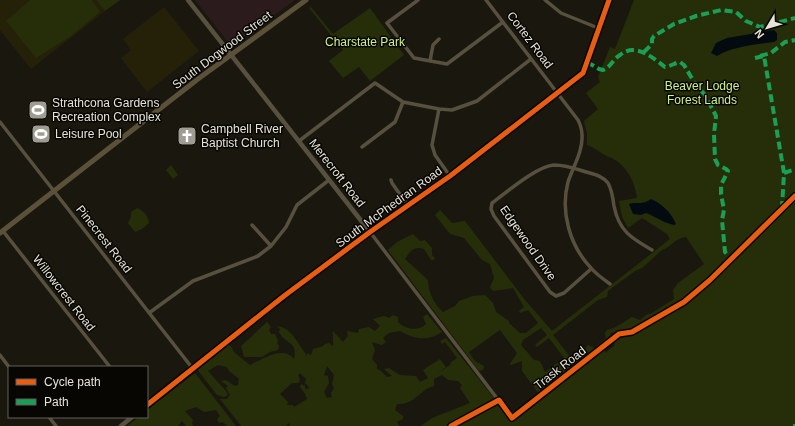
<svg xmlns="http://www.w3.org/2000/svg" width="795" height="426" font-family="Arial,sans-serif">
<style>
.commercial{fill:#2c1b1c}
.built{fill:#252008}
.green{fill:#252e09;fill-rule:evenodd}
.water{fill:#030b10}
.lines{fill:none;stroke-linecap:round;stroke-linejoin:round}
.minor{stroke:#58503e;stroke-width:3.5}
.tertiary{stroke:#58503e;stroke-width:4.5}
.secondary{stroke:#5b5139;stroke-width:5}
.quiet{stroke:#1a9f57;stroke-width:4;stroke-dasharray:8 4;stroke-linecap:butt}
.cycleway-casing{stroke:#070602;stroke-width:8}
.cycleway{stroke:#e95d12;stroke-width:5}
.labels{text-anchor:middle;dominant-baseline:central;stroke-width:3;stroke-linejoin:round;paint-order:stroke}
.street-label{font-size:12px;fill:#e6e3d8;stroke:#070602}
.park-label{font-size:12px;fill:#d0f37f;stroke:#070602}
.poi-label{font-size:12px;fill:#e6e3d8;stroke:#070602;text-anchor:start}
</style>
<rect width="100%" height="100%" fill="#1a180e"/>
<path class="commercial" d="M 195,0 L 295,0 L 231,46 Z"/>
<path class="built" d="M 0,0 L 96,0 L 105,11 L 31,69 L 0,30 Z
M 164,7 L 199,51 L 147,92 L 121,58 L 131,50 L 123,39 Z"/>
<path class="green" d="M 30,0 L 92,0 L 100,12 L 71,36 L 36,58 L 6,21 Z
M 96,0 L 120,0 L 105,11 Z
M 634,0 L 795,0 L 795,426 L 421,426 L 432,418 L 470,403 L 460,388 L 462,385 L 458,381 L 448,380 L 442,375 L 434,379 L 434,386 C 432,387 427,388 425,390 C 416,397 410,405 397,404 L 395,410 L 403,416 L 403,419 L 397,422 L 399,426 L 290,426 L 289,423 L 286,426 L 241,426 L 220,399 L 227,399 L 230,395 L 226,388 L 228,386 L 221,381 L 226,380 L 235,386 L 238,385 L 239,379 L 229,371 L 227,367 L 218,365 L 208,371 L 226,391 L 228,395 L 224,397 L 217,395 L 196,368 L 223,347 L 230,345 L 234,352 L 250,365 C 263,359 283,345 294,359 C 298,341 286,345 279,332 L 280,329 L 277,326 C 291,327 299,345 307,356 L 307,353 L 311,355 L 313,349 L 323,346 L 325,344 L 329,343 L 333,346 C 334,341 332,336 333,331 L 343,342 L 348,336 L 347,331 L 358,333 L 359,329 L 369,327 L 375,331 L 380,326 L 373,319 L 384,316 L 389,318 L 393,315 L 398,317 L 398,322 C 405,329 418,332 426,324 L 423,317 L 427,314 L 442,332 C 428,342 413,339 400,331 L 389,333 L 383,338 L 386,342 L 382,345 L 372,342 L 375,350 L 372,359 L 377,365 L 377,369 L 381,371 L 387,377 L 392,376 L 384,369 L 389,368 L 400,375 L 416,376 L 420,382 L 428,378 L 423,370 L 440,359 L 446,367 L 437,374 L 450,365 L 451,362 L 457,358 L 445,342 L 442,344 L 440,341 L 446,338 L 494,398 L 496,404 L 512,419 L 518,417 L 605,347 L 605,353 L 614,346 L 616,334 L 612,332 L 606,341 L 539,394 L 522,371 L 522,361 L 511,365 L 510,364 L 517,353 L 500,330 L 469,352 L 475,361 L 484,366 L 483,370 L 479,371 L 388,250 L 397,242 L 413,234 L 420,241 L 425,240 L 432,248 L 432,255 L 435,258 L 434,260 L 431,260 L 424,249 C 414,246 410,251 405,259 L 428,280 C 428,292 434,304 443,312 L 455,306 L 459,301 L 473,296 L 485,295 L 493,303 L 496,312 L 509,321 L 509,323 L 520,333 L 526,333 L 538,323 L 528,310 L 520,313 L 519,311 L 524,307 L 513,288 L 493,291 L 490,287 L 494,278 L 490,264 L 482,260 L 464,238 L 450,234 L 435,215 L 440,210 L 452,223 L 465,221 L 525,300 L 552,331 L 670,239 L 667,234 L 642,218 L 628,228 L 622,217 L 619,201 L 637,198 C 635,182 627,166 612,158 C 609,157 606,156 603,154 C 597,150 593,147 587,145 L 587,133 L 584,121 L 598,109 L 586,93 L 600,82 L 598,77 L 610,47 L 615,49 ZM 686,237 L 704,264 L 678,283 L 673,290 L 674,299 L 652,313 L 646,315 L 640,320 L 632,317 L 614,328 L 607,330 L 605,333 L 606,338 L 594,348 L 588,345 L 582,353 L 576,352 L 574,357 L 571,358 L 553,335 L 598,300 L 607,297 L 608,291 L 635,271 L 642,268 L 662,250 C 672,247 673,239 686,237 ZM 541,328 L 547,335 L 535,345 L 537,347 L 549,338 L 564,358 L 545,372 L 540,361 L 534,360 L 521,345 L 523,340 ZM 327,366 L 334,375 L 332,384 L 334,388 L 331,393 L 332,397 L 327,398 L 324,392 L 329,383 L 328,376 L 324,375 ZM 300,373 L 306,379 L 305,383 L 310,388 L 305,389 L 305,386 L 301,384 L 300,387 L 305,394 L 307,399 L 294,407 L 293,405 L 287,405 L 288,402 L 280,394 L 292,383 L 298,383 L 300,380 L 298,375 Z
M 311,7 L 333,34 L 370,8 L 404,55 L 370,81 L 359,67 L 343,78 L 329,61 L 343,50 L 309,8 Z
M 171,165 L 178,175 L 173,179 L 166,170 Z
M 137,208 C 144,211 148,215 149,223 L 142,229 L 135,232 L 128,223 L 131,217 L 131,212 Z
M 267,322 L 271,327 L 269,330 L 271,334 L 275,334 L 278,340 L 277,343 L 279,346 L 278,350 L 270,352 L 262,357 L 244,357 L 241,346 Z
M 195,373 L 236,426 L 227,426 L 223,422 L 219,423 L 217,419 L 220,416 L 216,410 L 204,412 L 196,407 L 185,411 L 193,420 L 192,423 L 193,426 L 186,426 L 182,421 L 178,426 L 127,426 L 139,417 L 147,417 L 147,410 Z"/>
<path class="water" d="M 774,30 L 777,33 L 777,40 L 774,42 C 758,44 730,47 717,56 L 711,53 L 716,43 L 727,38 Z
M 651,199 C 662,204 671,212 676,224 L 674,225 C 664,223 656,217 646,213 L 641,215 L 633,214 L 629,204 C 637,201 641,206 651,199 Z"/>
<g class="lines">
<path class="minor" d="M 418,0 L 387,23 L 414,58 L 447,64 L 503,22
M 486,0 L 578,120 C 580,124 582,130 582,135 C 583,151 573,167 568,182 C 560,212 570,246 591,268 C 596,274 603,279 610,284
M 545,0 L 561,13 L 598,28
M 430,61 L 433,45 L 439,39
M 439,109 L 432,145 L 435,155 L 450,176
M 0,122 L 193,369
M 299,141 L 375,83 L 403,102 L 439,109 L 452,110 L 477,101 L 531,59
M 362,147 L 395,122 L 403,102
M 391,180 L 392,183 L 408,206
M 252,225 L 271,246
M 3,231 L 110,367
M 370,232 L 512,418 L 619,334
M 591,269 L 564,293 L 556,296 L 550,292 L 494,216 L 491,209 L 492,203 C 507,192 537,166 554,165 C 564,165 574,168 583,171 C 592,174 602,175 608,183 C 612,190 613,198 614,206 C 619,231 631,238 652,250
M 149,313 L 193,281 L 258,256 L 271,246 L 286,227 L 297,205 L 329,180
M 0,355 L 9,367
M 49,417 L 56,426"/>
<path class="tertiary" d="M 188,0 L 370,232
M 147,405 L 284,296 L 370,232 L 450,176 L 583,73 L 609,0
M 121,426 L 132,417"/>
<path class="secondary" d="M 0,233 L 198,79 L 306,0"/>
<path class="quiet" d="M 644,52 L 652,44 L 652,39 L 654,36 L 674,24 L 696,16 L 721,10 L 736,12 L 746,21 L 760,27 L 795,18
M 760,56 L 771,53 L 785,42 L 795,40
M 755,58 L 764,56 L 784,173 L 782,208
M 587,62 L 599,69 L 603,70 C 611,67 613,59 620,55 C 636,42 653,58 665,67 C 671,66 675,63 680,62 L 684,65 L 694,82 L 705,95 L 714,112 L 716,116 L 714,134 L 715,159 L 718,165 L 726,169 L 728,171 L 721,185 L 721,194 L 724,210 L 722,220 L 725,252 L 731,259
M 784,173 L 795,169
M 793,426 L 795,426"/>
<defs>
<path id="cycleway" d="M 147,405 L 284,296 L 370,232 L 450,176 L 583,73 L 609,0
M 451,426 L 499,400 L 512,418 L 619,334 L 632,332 L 684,302 L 710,280 L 795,196"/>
</defs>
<use href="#cycleway" class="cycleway-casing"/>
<use href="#cycleway" class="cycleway"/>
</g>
<defs>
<symbol id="stadium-square" viewBox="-11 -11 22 22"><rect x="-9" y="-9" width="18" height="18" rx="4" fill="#9f9c91" stroke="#070602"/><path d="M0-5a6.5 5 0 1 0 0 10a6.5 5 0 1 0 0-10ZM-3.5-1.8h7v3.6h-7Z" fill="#fff"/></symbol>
<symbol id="church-square" viewBox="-11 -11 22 22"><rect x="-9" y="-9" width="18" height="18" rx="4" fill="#9f9c91" stroke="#070602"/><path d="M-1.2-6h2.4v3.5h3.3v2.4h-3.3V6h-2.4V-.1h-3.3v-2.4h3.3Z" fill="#fff"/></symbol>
</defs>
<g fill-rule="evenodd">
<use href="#stadium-square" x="27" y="99" width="22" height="22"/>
<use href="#stadium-square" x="30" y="123" width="22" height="22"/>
<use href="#church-square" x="176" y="125" width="22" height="22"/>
</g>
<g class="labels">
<g class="street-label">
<text transform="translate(530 40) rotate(53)">Cortez Road</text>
<text transform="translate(222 50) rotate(-37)">South Dogwood Street</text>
<text transform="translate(337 173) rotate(52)">Merecroft Road</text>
<text transform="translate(389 207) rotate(-36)">South McPhedran Road</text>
<text transform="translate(104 239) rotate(52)">Pinecrest Road</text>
<text transform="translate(528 243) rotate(55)">Edgewood Drive</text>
<text transform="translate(64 293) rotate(52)">Willowcrest Road</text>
<text transform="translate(560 368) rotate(-38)">Trask Road</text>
</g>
<g class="park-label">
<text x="365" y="42">Charstate Park</text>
<text x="702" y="86">Beaver Lodge<tspan x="702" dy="14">Forest Lands</tspan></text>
</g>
<g class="poi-label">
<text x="52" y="103">Strathcona Gardens<tspan x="52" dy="14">Recreation Complex</tspan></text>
<text x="201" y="129">Campbell River<tspan x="201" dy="14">Baptist Church</tspan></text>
<text x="55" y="134">Leisure Pool</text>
</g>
</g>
<rect x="8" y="366" width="140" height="52" fill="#070602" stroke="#605e58"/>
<rect x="16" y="379" width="20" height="6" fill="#e95d12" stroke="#605e58"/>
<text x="44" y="386" font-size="12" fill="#e6e3d8">Cycle path</text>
<rect x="16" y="399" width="20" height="6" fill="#1a9f57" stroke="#605e58"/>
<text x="44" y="406" font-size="12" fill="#e6e3d8">Path</text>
<g transform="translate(767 28) rotate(232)" stroke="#070602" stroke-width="3" paint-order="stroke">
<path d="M0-3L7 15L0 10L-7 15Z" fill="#e6e3d8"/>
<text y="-6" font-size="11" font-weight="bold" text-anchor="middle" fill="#e6e3d8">N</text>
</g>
</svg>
